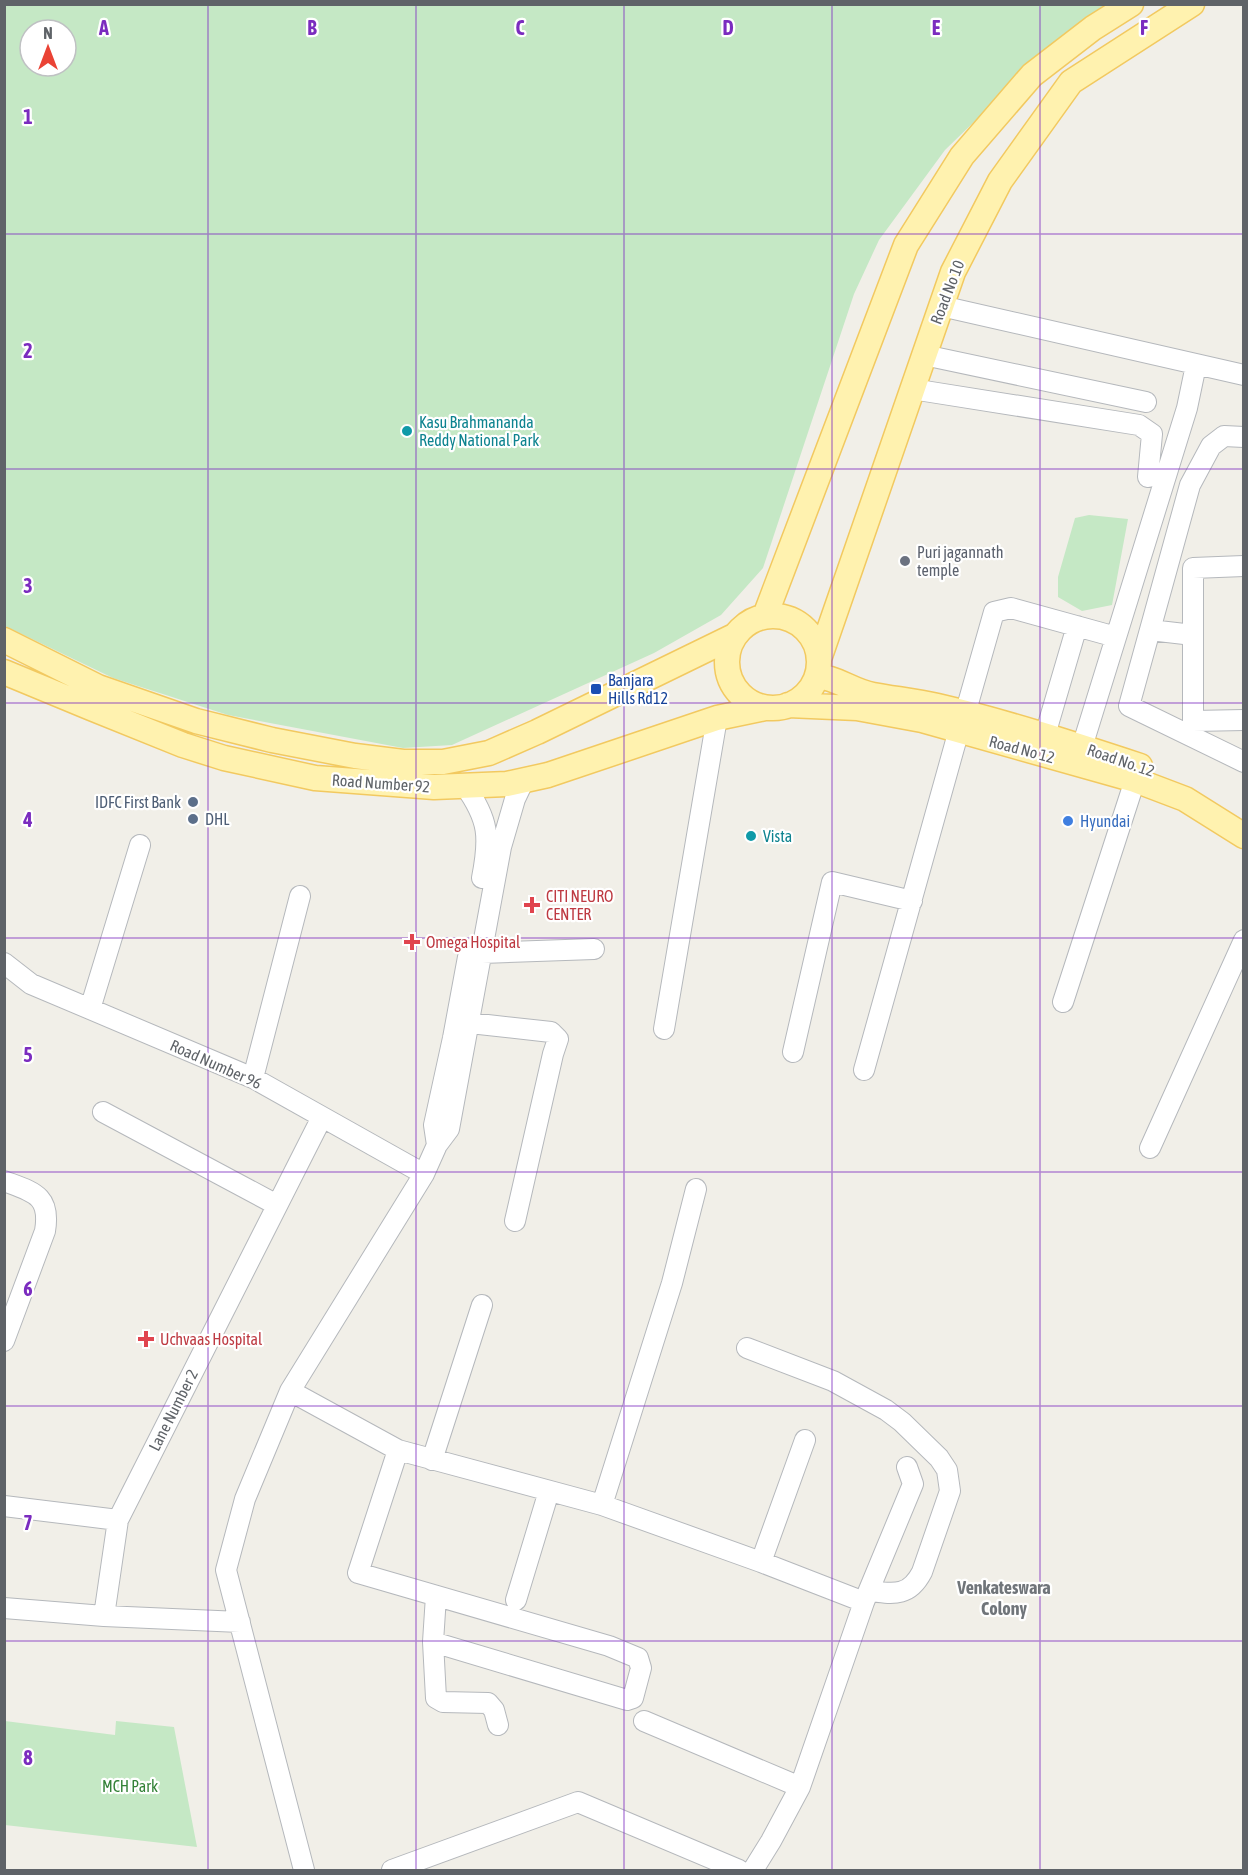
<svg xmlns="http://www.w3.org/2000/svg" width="1248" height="1875" font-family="'Asap Condensed',sans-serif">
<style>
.green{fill:#c5e8c5;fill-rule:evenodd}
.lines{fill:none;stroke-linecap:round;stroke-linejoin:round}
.minor-casing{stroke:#b5b8bc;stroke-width:22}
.major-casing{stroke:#f2c960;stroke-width:27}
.minor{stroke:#fff;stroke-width:20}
.major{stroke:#fff2af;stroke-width:24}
.grid{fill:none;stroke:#7b2cbf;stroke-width:1.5;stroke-opacity:0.55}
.culture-dot{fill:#0f9aa8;stroke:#fff;stroke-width:2}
.worship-dot{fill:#6b7280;stroke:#fff;stroke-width:2}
.transit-dot{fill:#1a4fb4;stroke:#fff;stroke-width:2}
.service-dot{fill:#5c6f8a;stroke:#fff;stroke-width:2}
.shop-dot{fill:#3f7fe0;stroke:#fff;stroke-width:2}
.health-dot{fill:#e0444e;stroke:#fff;stroke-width:2}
.labels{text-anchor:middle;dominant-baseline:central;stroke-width:4.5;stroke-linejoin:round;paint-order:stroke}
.street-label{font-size:16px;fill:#5f6368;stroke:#fff}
.culture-label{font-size:16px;fill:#0d838f;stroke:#fff;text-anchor:start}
.worship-label{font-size:16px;fill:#5b616d;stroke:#fff;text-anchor:start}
.transit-label{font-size:16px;fill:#164399;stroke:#fff;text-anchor:start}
.service-label{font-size:16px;fill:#4e5e75;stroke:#fff;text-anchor:end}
.shop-label{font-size:16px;fill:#366cbe;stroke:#fff;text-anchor:start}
.health-label{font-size:16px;fill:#be3a42;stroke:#fff;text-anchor:start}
.park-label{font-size:16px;fill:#348238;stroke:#fff}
.neighbourhood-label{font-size:18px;font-weight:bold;fill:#70757a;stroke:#fff}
.grid-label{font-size:20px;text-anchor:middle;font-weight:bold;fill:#7b2cbf;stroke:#fff;stroke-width:4.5;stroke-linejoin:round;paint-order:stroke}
</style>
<rect width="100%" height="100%" fill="#f1efe8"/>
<path class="green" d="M 4,5 L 1123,5 L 1039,59 L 945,150 L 879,240 L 854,294 L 763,568 L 721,615 L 654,653 L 452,745 L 403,748 L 228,715 L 113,678 L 5,626 ZM 30,30 L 66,30 L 66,66 L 30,66 Z
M 1089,515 L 1128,519 L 1112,605 L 1082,611 L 1058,597 L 1058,577 L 1075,518 Z
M 5,1721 L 115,1735 L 116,1721 L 174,1727 L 197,1847 L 5,1825 Z"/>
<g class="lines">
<defs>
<path id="minor" d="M 941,306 L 1244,375
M 924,355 L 1146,402
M 912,389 L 1139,425 L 1152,434 L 1148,477
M 1244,437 L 1224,436 L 1211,446 L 1190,485 L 1129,706 L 1244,762
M 1244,566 L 1193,568 L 1193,721 L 1244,720
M 1150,630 L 1193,635
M 965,714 L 994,612 L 1011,608 L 1116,637
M 1045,735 L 1077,626
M 1082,747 L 1187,408 L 1196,365
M 465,786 C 489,820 490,837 482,878
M 482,953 L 594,949
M 4,963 L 31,984 L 253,1078 L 424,1174
M 1063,1002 L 1135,780
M 90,1009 L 140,845
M 470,1023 L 551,1032 L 558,1039 L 553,1054 L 515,1221
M 664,1029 L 717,718
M 793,1052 L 832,882 L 912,901
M 864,1070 L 959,730
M 253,1078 L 300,896
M 103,1112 L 277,1205
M 437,1145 L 434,1125 L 453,1038 L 468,957
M 1150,1148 L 1244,940
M 4,1181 C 33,1192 51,1195 45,1231 L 4,1341
M 747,1348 L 833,1381 L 886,1410 L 902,1422 L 939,1458 L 947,1470 L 950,1491 L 922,1572 C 909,1597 894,1594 869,1591
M 290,1391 L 398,1450 L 602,1505 L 761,1562 L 864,1602
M 398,1450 L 358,1573 L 609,1646 L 638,1658 L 641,1668 L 633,1698 L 627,1700 L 433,1642
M 432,1460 L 482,1305
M 602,1505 L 672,1283 L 696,1189
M 4,1506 L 118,1520
M 761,1562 L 805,1440
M 436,1596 L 433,1642 L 436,1698 L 443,1702 L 488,1703 L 494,1710 L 498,1725
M 516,1600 L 549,1491
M 4,1608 L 104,1616 L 240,1622
M 104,1616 L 118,1520 L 322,1117
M 644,1721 L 800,1787
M 304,1870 L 226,1570 L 245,1499 L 290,1391 L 424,1174 L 437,1145 L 449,1129 L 501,847 L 515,799 L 524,780
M 392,1870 L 578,1802 L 739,1870
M 753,1870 L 771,1841 L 800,1787 L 864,1602 L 913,1484 L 907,1467"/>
<path id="major" d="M727 662a46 46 0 1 1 92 0a46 46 0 1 1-92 0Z
M 765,616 L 906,245 L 962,156 L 1032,75 L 1093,28 L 1131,4
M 4,640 L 98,687 L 196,721 L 272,740 L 355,756 L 403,762 L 443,762 L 489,753 L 537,732 L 734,636
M 819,659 L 953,272 L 1000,181 L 1071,82 L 1192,4
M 4,672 L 91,708 L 183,745 L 224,758 L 315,778 L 434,787 L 507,784 L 548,775 L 717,718 L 765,708
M 817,676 C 838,678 852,691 873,695 C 894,699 916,701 937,706 C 1006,722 1073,744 1140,766
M 788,705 L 857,708 L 922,720 L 1135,780 L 1185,799 L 1244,836"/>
</defs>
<use href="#minor" class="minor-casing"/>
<use href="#major" class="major-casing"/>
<use href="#minor" class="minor"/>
<use href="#major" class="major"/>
</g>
<path class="grid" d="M 208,4 L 208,1870M 416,4 L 416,1870M 624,4 L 624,1870M 832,4 L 832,1870M 1040,4 L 1040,1870M 4,234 L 1244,234M 4,469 L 1244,469M 4,703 L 1244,703M 4,938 L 1244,938M 4,1172 L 1244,1172M 4,1406 L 1244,1406M 4,1641 L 1244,1641"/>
<g class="culture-dot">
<circle cx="407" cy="431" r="6"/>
<circle cx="751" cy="836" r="6"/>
</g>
<circle class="worship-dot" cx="905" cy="561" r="6"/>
<rect class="transit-dot" x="590" y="683" width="12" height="12" rx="3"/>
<g class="service-dot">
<circle cx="193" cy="802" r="6"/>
<circle cx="193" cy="819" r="6"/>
</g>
<circle class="shop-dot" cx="1068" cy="821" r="6"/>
<g class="health-dot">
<path d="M529 896h6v6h6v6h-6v6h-6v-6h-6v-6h6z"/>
<path d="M409 933h6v6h6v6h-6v6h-6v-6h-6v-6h6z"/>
<path d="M143 1330h6v6h6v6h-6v6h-6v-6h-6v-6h6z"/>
</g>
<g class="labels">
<g class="street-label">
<text transform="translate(947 292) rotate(-69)">Road No 10</text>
<text transform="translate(1022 749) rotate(15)">Road No 12</text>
<text transform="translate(1121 760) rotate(19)">Road No. 12</text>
<text transform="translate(381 783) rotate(4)">Road Number 92</text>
<text transform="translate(216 1064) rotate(24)">Road Number 96</text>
<text transform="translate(173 1410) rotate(-63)">Lane Number 2</text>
</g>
<g class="culture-label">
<text x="419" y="422">Kasu Brahmananda<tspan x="419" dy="18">Reddy National Park</tspan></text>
<text x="763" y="836">Vista</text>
</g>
<g class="worship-label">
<text x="917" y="552">Puri jagannath<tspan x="917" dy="18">temple</tspan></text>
</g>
<g class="transit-label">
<text x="608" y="680">Banjara<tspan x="608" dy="18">Hills Rd12</tspan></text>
</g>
<g class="service-label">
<text x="181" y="802">IDFC First Bank</text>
<text x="205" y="819" text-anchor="start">DHL</text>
</g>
<g class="shop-label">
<text x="1080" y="821">Hyundai</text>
</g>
<g class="health-label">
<text x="546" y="896">CITI NEURO<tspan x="546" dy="18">CENTER</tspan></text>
<text x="426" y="942">Omega Hospital</text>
<text x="160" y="1339">Uchvaas Hospital</text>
</g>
<g class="park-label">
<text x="130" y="1786">MCH Park</text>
</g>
<g class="neighbourhood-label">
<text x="1004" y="1587">Venkateswara<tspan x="1004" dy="21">Colony</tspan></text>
</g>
</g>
<g class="grid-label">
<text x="104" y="35">A</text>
<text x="312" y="35">B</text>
<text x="520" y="35">C</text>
<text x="728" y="35">D</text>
<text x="936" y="35">E</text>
<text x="1144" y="35">F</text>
<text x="28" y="124">1</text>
<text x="28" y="358">2</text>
<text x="28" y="593">3</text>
<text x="28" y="827">4</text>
<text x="28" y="1062">5</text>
<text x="28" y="1296">6</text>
<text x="28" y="1530">7</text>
<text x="28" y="1765">8</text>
</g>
<rect width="1248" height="1875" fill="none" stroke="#5f6368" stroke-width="12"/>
<g transform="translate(48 48)"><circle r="28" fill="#ffffff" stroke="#bfc1c3" stroke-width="1.5"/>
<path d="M0-4.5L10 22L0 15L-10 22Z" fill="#ea4335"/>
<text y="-9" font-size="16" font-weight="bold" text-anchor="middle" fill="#5f6368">N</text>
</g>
</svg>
